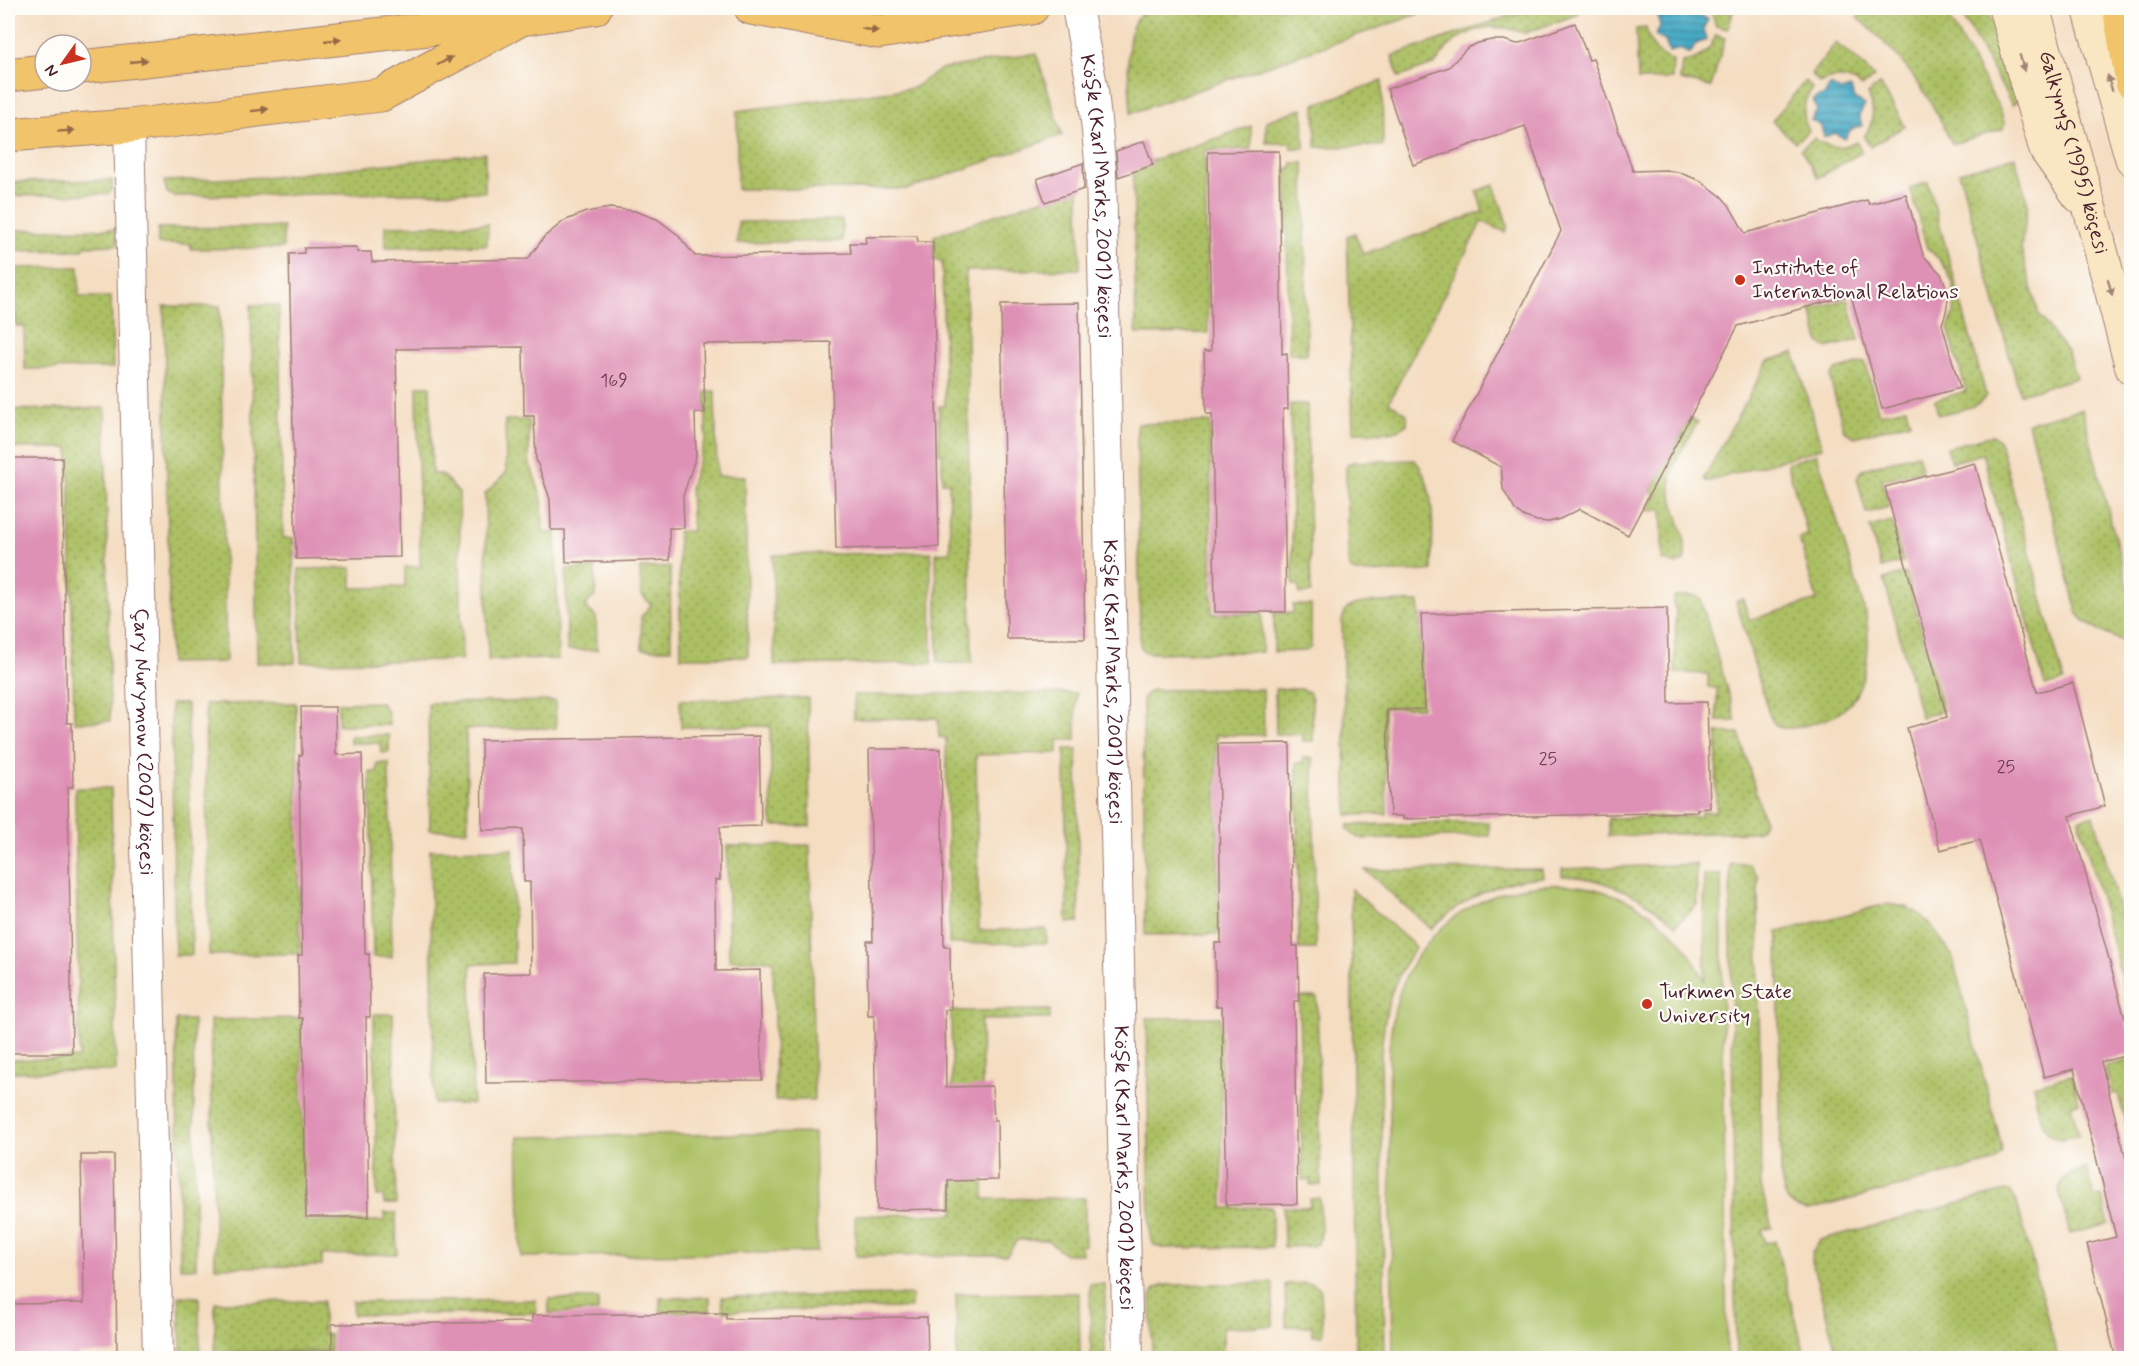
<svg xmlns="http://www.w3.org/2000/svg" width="2139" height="1366" font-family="Mynerve,sans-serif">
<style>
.grass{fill:url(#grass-dots);stroke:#7b7048;stroke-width:1.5}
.green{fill:#acc064;stroke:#7b7048;stroke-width:1.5}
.water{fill:url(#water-rules);stroke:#476478;stroke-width:1.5}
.building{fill:#de90b5}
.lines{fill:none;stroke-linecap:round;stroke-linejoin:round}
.minor-casing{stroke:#9f7e76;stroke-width:32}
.secondary-casing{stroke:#9f7e76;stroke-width:35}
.primary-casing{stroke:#9f7e76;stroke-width:35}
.minor{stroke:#fff;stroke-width:30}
.secondary{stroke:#f9e7c3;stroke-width:33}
.primary{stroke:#f1c36a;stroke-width:33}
.oneway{fill:#956947}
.oneway2{fill:#a28377}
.poi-dot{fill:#c8321e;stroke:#fdfcf7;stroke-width:2}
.labels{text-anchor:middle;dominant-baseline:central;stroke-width:4.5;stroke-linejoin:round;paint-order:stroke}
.number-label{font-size:18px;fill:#6f3b4e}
.street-label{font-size:21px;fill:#4a1f2b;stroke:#fdfcf7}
.poi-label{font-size:21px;fill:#4a1f2b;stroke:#fdfcf7;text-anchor:start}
</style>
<defs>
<pattern id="grass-dots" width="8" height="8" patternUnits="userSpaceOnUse" patternTransform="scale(1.5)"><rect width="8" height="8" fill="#acc064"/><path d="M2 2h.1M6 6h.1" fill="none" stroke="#8e9b53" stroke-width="1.8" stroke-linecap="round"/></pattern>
<pattern id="water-rules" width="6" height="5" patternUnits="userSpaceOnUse" patternTransform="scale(1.5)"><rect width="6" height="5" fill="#44a9c4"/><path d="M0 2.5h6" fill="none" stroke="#3b899f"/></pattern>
</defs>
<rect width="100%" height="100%" fill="#fdfcf7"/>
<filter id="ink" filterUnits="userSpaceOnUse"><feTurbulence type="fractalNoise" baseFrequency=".0167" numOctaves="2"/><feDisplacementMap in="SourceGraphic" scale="12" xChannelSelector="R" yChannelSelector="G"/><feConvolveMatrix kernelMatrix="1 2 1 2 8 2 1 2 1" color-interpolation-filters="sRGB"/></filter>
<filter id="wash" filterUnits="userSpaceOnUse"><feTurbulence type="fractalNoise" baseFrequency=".008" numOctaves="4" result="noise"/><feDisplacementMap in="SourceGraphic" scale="24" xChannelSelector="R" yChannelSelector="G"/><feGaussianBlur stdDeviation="1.35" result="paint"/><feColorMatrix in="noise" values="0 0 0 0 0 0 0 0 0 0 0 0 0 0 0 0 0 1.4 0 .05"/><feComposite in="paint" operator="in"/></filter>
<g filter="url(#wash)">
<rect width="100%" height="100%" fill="#f4ddc1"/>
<path class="grass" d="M 1161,8 L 1436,8 L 1131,113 C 1130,90 1122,32 1139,16 C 1145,10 1154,9 1161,8 Z
M 1532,8 L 1577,8 L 1579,14 L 1525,33 L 1506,28 L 1490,27 L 1474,31 L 1459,38 L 1447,48 L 1435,64 L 1399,77 L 1392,56 Z
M 1710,8 L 1734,8 L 1728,29 L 1716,26 Z
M 1866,8 L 1943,8 L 2001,111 L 2004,123 L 2003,129 L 1952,144 C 1931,96 1899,51 1857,18 Z
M 1958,8 L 1985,8 L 1995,27 L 2019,101 L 2012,105 Z
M 1646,28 C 1649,45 1657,55 1673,61 L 1672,79 L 1638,80 L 1636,29 Z
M 1716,35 L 1725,38 L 1711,87 L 1680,80 L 1682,62 C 1700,60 1709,52 1716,35 Z
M 1836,43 L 1857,60 L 1874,77 L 1862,87 C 1849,76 1835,75 1820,83 L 1811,74 Z
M 1036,53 L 1062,135 L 908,189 L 737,189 L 737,111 L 913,88 L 941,69 Z
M 1382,81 L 1383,146 L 1316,147 L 1315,104 Z
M 1805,81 L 1812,88 C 1803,103 1801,115 1809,131 L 1795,142 L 1772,121 Z
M 1880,84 L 1905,126 L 1870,147 L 1864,137 C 1874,122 1875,110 1868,94 Z
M 1303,108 L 1304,148 L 1291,148 L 1291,143 L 1266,143 L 1266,121 Z
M 1251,126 L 1251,149 L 1205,150 L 1208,333 L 1136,334 L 1133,167 Z
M 1814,138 C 1828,148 1841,149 1857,142 L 1862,152 L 1818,178 L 1801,149 Z
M 485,153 L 485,192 L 174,196 L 167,193 L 164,181 L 269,177 Z
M 2015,157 L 2028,204 L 2021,248 L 2039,315 L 2068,353 L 2076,378 L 2020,394 L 1959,172 Z
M 1292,163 L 1304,163 L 1307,354 L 1289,354 L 1286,169 L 1292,169 Z
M 113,180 L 112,190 L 107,194 L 8,196 L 8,182 Z
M 1928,182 L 1986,395 C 1981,409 1952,411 1938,415 L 1935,400 L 1966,391 L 1948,328 L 1954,314 L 1955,299 L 1953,284 L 1947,270 L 1938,258 L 1927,248 L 1910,188 Z
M 1494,185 L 1508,226 L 1505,232 L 1482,221 L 1389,402 L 1407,414 L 1407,424 C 1395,436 1369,432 1353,432 L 1347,236 L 1355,233 L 1363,254 L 1483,212 L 1477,191 Z
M 1079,186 L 1080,269 L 966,271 L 972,663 L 938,663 L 936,553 L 950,552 L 949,482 L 942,482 L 942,453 L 939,453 L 939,406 L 945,406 L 942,261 L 934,260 L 934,236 Z
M 842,220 L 842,241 L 737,243 L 738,222 Z
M 488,224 L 487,245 L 385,247 L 385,226 Z
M 283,227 L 283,248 L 191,249 L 191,244 L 158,244 L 158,228 Z
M 117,229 L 117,245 L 84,246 L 83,250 L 14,251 L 14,238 L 8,238 L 8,230 Z
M 79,267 L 79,297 L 111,297 L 113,368 L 25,369 L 24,326 L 16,326 L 15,304 L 13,303 L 12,268 Z
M 1848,299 L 1859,340 L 1827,348 L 1819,342 L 1811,309 Z
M 251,305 L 279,305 L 283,538 L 293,538 L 295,663 L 257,663 Z
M 164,306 L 220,306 L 226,662 L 170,663 Z
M 1794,353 L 1822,448 L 1706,482 L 1704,478 L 1768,361 Z
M 1865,362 L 1879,414 L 1906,408 L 1910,422 L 1855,437 L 1844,431 L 1830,378 L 1836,370 Z
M 417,386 L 430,386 L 432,474 L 442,474 L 459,493 L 462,660 L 301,662 L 299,569 L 352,568 L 352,588 L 405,587 L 405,567 L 420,567 Z
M 715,391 L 717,476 L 745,476 L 748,657 L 681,657 L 678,531 L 692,531 L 690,487 L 706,438 L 706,392 Z
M 1290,404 L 1307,404 L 1311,593 L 1299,594 L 1299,585 L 1293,585 Z
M 105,408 L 110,721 L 74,722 L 69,448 L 8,448 L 8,410 Z
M 2082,409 L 2131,599 L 2131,643 C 2114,638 2087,629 2077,612 L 2028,423 Z
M 1690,418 L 1698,422 C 1690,437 1673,461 1671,478 C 1668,506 1691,534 1684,561 L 1676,565 L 1662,560 L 1662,510 L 1648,511 L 1656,495 L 1651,492 Z
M 505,420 L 529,420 L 529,461 L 542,499 L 543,533 L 556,532 L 558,659 L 488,660 L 485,494 L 506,473 Z
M 1210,422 L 1212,614 L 1262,613 L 1262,652 L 1149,653 L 1143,651 L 1140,644 L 1137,424 Z
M 1993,435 L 2000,442 L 2064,681 L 2045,686 L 1983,454 L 1951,462 L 1947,447 Z
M 1817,454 L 1866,615 C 1870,642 1869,671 1855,696 C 1852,702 1845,709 1839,713 C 1828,720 1788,733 1777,726 C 1772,723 1770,716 1768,711 L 1736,601 L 1743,599 L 1749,620 L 1817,600 L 1799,538 L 1808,535 L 1787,463 Z
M 1918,454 L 1922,470 L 1882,480 L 1889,507 L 1866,513 L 1857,478 L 1863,469 Z
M 1415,460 C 1438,487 1432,537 1432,571 L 1358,573 L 1351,570 L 1348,563 L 1346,469 L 1347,464 L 1352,462 Z
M 1892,521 L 1903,562 L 1881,568 L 1870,527 Z
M 931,552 L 932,663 L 774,665 L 773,555 Z
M 670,567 L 671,649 L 642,649 L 641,617 L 651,605 L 641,594 L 640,568 Z
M 595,568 L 596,595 L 585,606 L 596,617 L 597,650 L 567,650 L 566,569 Z
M 1906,573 L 1943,711 L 1921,717 L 1884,579 Z
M 1674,596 L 1696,596 L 1701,600 L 1736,721 L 1717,721 L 1717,688 L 1708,687 L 1708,674 L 1675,673 L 1676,607 L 1674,607 Z
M 1419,602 L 1422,707 L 1384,708 L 1387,814 L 1347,815 L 1342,622 C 1343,618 1343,613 1347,609 C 1358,599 1404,602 1419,602 Z
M 1293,605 L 1311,605 L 1311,647 L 1306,651 L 1274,652 L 1274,613 L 1293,613 Z
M 1263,689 L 1264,735 L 1216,735 L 1219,934 L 1145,935 L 1143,697 L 1151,690 Z
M 1275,689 L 1302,689 L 1309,692 L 1312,699 L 1313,741 L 1303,741 L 1303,734 L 1276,734 Z
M 1076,693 L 1076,740 L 1058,740 L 1058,753 L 976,755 L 979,930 L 1046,929 L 1047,943 L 949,944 L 946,738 L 939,737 L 938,718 L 854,719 L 854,695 Z
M 808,698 L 810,826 L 772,826 L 770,726 L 681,727 L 680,700 Z
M 555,701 L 556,728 L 466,729 L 468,830 L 430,830 L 428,703 Z
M 380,702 L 388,712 L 389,725 L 338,725 L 338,703 Z
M 296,703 L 300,954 L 209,955 L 205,704 Z
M 171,704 L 187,704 L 192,955 L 175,955 Z
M 1717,733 L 1739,733 L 1764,820 C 1763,828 1762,830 1755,832 L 1608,836 L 1608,818 L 1701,816 L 1701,812 L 1716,812 Z
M 389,735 L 389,752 L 381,753 L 380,743 L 350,743 L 350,736 Z
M 1065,749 L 1077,749 L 1079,922 L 1067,923 Z
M 1303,758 L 1313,758 L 1316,949 L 1299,949 L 1296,763 L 1303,763 Z
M 377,763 L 389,763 L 392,957 L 373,957 L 370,772 L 377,772 Z
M 75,788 L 111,788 L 116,1071 L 8,1072 L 8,1060 L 79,1058 Z
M 2094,815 L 2131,954 L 2131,1013 L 2079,819 Z
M 1489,822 L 1489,836 L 1365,839 L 1357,837 L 1348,830 L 1348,825 Z
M 810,845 L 814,1100 L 775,1100 L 773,960 L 729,960 L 727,846 Z
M 513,849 L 514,963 L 471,964 L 473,1104 L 434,1104 L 430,850 Z
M 1730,863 L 1749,864 L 1758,876 L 1761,1186 L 1772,1228 L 1762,1230 L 1765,1243 L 1775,1241 L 1806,1358 L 1736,1358 Z
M 1696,864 L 1697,905 L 1676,925 C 1645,898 1605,876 1562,876 L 1562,869 Z
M 1542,869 L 1543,877 C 1500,879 1462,900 1431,929 L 1365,870 Z
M 1351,889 L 1416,947 C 1390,982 1384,1012 1381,1055 L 1385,1358 L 1356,1358 Z
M 1886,904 L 1907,907 L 1918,913 L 1930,924 L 1952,955 L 2001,1144 L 2002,1152 L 1995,1161 L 1990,1163 L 1809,1210 C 1787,1208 1784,1197 1781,1177 L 1778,932 Z
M 1299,997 L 1317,997 L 1321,1185 L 1310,1185 L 1310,1180 L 1302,1180 Z
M 1050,1010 L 1050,1019 L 981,1020 L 984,1199 L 1085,1198 L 1085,1245 L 1081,1246 L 1082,1254 L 1065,1254 L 1047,1240 L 1017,1240 L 1007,1255 L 856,1256 L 855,1215 L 954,1214 L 951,1011 Z
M 374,1014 L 393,1014 L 396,1204 L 384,1204 L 383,1196 L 377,1196 Z
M 1220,1017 L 1223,1208 L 1272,1207 L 1272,1247 L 1161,1248 L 1154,1245 L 1150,1237 L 1147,1018 Z
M 301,1018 L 304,1221 L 384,1221 L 384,1213 L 396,1213 L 397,1254 L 322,1255 L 322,1266 L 215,1267 L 210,1020 Z
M 176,1020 L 193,1020 L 196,1268 L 180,1268 Z
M 2131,1060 L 2131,1122 L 2126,1124 L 2118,1093 L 2112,1094 L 2105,1066 Z
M 2072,1075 L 2079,1103 L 2071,1105 L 2079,1135 C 2072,1137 2062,1141 2055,1138 C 2040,1133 2036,1098 2033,1085 Z
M 2087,1169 L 2095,1197 L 2102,1196 L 2109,1224 L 2070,1234 L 2059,1191 C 2061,1174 2073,1172 2087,1169 Z
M 2005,1191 L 2010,1192 L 2017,1203 L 2058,1358 L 1838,1358 L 1811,1258 L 1812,1252 L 1820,1240 Z
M 1320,1198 L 1321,1235 L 1318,1244 L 1311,1246 L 1284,1247 L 1283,1207 L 1310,1207 L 1310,1199 Z
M 1273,1283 L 1273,1326 L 1223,1327 L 1223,1358 L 1152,1358 L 1151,1296 L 1155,1289 L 1164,1285 Z
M 1311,1283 L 1319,1287 L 1321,1291 L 1323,1335 L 1312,1335 L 1312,1326 L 1286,1326 L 1285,1284 Z
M 1090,1284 L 1105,1284 L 1105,1358 L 1091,1358 Z
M 1079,1293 L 1080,1358 L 957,1358 L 956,1294 Z
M 912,1295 L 911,1308 L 723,1311 L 722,1297 Z
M 179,1296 L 199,1297 L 200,1352 L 181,1352 Z
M 710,1297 L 710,1311 L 660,1312 L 660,1298 Z
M 549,1299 L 598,1299 L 598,1312 L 549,1313 Z
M 536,1300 L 536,1313 L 353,1315 L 352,1302 Z
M 323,1301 L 323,1334 L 330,1334 L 330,1351 L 215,1352 L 215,1302 Z
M 330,1353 L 330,1358 L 216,1358 L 215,1354 Z"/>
<path class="green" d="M 1704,875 L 1721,875 L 1727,1358 L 1393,1358 L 1389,1051 C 1391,1022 1396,994 1410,968 C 1466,869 1608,855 1681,942 C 1691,954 1698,968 1705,981 Z
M 814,1133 L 817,1252 L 521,1257 L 518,1137 Z"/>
<path class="water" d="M 1670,8 L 1696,8 L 1698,14 L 1708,19 L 1703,30 L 1706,40 L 1696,44 L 1690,54 L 1680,49 L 1669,52 L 1665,41 L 1655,36 L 1660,26 L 1657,14 L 1668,11 Z
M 1830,85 L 1840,91 L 1851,88 L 1854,99 L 1865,105 L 1859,115 L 1862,126 L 1851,129 L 1845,139 L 1835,133 L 1824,137 L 1821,126 L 1811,120 L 1817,110 L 1813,99 L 1825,95 Z"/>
<g id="blocks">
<path class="building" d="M 1575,23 L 1589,60 L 1593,59 L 1633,171 L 1666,170 L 1678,172 L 1701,181 L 1721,196 L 1729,205 L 1745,233 L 1867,200 L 1869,204 L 1906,194 L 1923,255 L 1941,274 L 1946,286 L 1948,299 L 1946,312 L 1942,324 L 1960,388 L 1882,409 L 1851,295 L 1738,326 L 1628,535 L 1580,509 L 1560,519 L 1549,522 L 1537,521 L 1525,517 L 1515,510 L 1503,489 L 1501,467 L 1452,441 L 1561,231 L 1525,126 L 1413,165 L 1387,89 L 1449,67 L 1467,48 L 1478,43 L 1491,40 L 1504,40 L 1517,44 Z
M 1144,141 L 1153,165 L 1118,177 L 1116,151 Z
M 1279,151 L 1282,354 L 1287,353 L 1288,409 L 1283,409 L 1286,612 L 1215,612 L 1212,414 L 1206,414 L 1204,351 L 1211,351 L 1208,152 Z
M 1083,163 L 1084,189 L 1045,202 L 1037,179 Z
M 610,208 L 635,211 L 657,219 L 677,234 L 695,256 L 851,253 L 850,243 L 866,243 L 865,237 L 917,236 L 918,242 L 933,242 L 939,547 L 836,549 L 831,342 L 703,344 L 705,413 L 695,413 L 696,456 L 683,496 L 684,528 L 669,528 L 670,560 L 607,562 L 566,562 L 565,530 L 551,530 L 550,499 L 536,459 L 534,416 L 524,416 L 523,347 L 396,349 L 400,557 L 296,559 L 289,254 L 304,253 L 304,248 L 356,247 L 357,252 L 371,252 L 372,262 L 528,259 L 544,237 L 564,221 L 586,212 Z
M 1079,303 L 1085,639 L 1007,639 L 1001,304 Z
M 8,458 L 62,458 L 67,723 L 72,723 L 73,787 L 68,787 L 72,1053 L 8,1053 Z
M 1975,463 L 2037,692 L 2073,683 L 2105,806 L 2070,816 L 2132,1044 L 2132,1054 L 2101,1062 L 2132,1182 L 2132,1359 L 2116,1359 L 2087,1244 L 2116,1237 L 2074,1069 L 2044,1077 L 1980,840 L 1940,850 L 1907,728 L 1947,717 L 1885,487 Z
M 1667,608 L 1669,703 L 1707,702 L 1710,808 L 1697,809 L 1697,812 L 1403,819 L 1403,816 L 1390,816 L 1387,710 L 1425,709 L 1421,614 Z
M 301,707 L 335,707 L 336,755 L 362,754 L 365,954 L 369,954 L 370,1017 L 366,1017 L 369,1217 L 306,1217 L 303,1018 L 299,1018 L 298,955 L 302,955 L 299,755 L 302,755 Z
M 759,736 L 761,826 L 720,827 L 720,880 L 715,880 L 716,971 L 760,970 L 762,1080 L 486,1083 L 484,974 L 531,973 L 530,882 L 524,882 L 523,829 L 482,830 L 481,740 Z
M 1290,743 L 1293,946 L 1298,946 L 1299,1001 L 1294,1001 L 1297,1204 L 1226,1205 L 1222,1006 L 1216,1006 L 1215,943 L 1221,943 L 1218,744 Z
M 869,749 L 941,749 L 944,947 L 950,947 L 951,1010 L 945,1010 L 946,1087 L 992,1086 L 994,1120 L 997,1120 L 998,1180 L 948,1181 L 948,1209 L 877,1210 L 874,1016 L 868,1016 L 867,941 L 873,941 Z
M 81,1155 L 114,1155 L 117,1353 L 79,1354 L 79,1357 L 8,1358 L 8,1304 L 84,1303 Z
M 726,1313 L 726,1319 L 927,1317 L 928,1359 L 332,1359 L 332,1324 L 532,1322 L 532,1315 Z"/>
</g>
</g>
<g filter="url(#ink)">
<use href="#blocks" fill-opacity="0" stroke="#9f7e76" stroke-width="1.5"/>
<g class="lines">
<defs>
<g id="minor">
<path id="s1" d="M 1077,8 L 1093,90 L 1101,172 L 1128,1358"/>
<path id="s2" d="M 129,126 L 158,1358"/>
</g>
<g id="secondary">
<path d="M 2005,8 L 2046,150 L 2079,196"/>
<path id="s3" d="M 2033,8 L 2091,213 L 2132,368"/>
<path d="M 2089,8 L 2132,159"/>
</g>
<path id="primary" d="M 751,8 L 879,32 L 1032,8
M 2119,8 L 2132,82
M 81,67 L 521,19 L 595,8
M 8,75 L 45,71
M 8,135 L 129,126 L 381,95 L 521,19"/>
</defs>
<use href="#minor" class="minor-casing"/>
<use href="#secondary" class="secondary-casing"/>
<use href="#primary" class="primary-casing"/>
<use href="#minor" class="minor"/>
<use href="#secondary" class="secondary"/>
<use href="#primary" class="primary"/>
</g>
<defs><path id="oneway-solid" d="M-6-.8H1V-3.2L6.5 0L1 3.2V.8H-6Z" transform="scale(1.5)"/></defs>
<g class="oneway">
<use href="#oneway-solid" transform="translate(870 30) rotate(9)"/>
<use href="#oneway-solid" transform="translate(333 40) rotate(-6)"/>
<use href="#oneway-solid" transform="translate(139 61) rotate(-6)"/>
<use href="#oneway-solid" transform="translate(445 61) rotate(-28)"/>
<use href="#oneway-solid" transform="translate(260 110) rotate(-7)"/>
<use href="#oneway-solid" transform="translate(66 131) rotate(-4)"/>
</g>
<g class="oneway2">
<use href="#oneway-solid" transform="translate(2022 63) rotate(75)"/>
<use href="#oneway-solid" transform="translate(2110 83) rotate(-106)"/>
<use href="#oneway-solid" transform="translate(2110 287) rotate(75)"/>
</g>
</g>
<g class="poi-dot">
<circle cx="1740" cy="280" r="6"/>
<circle cx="1647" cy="1004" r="6"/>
</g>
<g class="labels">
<g class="number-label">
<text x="614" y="381">169</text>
<text x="1548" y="759">25</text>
<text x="2006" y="767">25</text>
</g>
<g class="street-label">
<text stroke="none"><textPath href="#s3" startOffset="150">Galkynyş (1995) köçesi</textPath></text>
<text stroke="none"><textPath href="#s1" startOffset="190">Köşk (Karl Marks, 2001) köçesi</textPath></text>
<text stroke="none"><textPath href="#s1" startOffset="676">Köşk (Karl Marks, 2001) köçesi</textPath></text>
<text stroke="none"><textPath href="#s2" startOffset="616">Çary Nurymow (2007) köçesi</textPath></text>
<text stroke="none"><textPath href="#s1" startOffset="1162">Köşk (Karl Marks, 2001) köçesi</textPath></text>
</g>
<g class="poi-label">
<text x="1752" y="268">Institute of<tspan x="1752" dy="24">International Relations</tspan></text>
<text x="1659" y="992">Turkmen State<tspan x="1659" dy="24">University</tspan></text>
</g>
</g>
<rect width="2139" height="1366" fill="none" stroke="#fdfcf7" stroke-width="30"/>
<g transform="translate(63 63) rotate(236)"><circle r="28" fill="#fdfcf7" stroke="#b5a4a5" stroke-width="1.5"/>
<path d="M0-4.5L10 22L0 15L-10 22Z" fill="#c8321e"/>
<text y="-9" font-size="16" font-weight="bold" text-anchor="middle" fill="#4a1f2b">N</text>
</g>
</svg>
